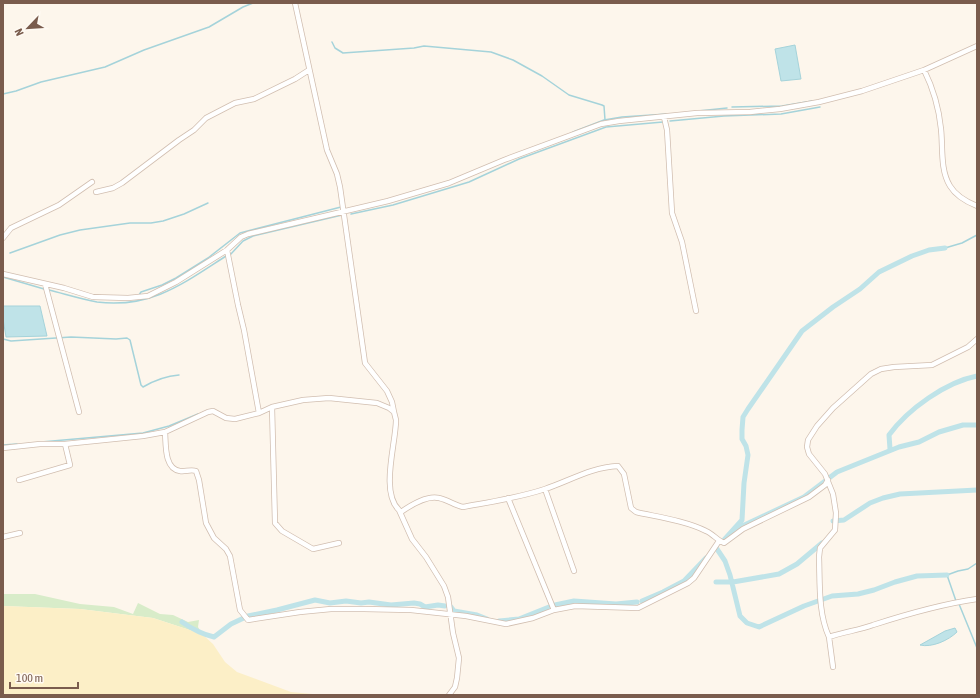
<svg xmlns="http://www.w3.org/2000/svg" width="980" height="698" font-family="'Asap Condensed',sans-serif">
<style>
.green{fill:#d8ecc9}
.sand{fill:#fcefc7}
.water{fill:#bfe3e8;stroke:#a5d3da}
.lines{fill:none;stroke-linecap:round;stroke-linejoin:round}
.stream{stroke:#a5d3da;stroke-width:1.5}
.canal{stroke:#bfe3e8;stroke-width:5}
.street-casing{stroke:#d1beb0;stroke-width:6}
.street{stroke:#fff;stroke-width:4.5}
</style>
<rect width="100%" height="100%" fill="#fdf6ec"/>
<path class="green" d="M 3,594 L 35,594 L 80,604 L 114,607 L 133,614 L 138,603 L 160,614 L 173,615 L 188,622 L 199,620 L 198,627 L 202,634 L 153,618 L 80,609 L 3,606 Z"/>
<path class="sand" d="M 3,606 L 80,609 L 153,618 L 202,634 L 213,644 L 225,662 L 237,672 L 291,692 L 323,695 L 3,695 Z"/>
<path class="water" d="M 795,45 L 801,79 L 781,81 L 775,49 Z
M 3,306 L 40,306 L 47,336 L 6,337 L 3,319 Z
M 955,628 L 957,632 C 949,640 932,648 920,645 L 945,631 Z"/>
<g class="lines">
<path class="stream" d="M 332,42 L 335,48 L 343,53 L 414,48 L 424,46 L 491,52 L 513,60 L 542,76 L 569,95 L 602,105 L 604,106 L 605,120
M 3,94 L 16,91 L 41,82 L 105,67 L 144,50 L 209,27 L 243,7 L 253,3
M 732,107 L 782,106 L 812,101
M 698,111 L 727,108
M 670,121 L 724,116 L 781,114 L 820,107
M 573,132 L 604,120 L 622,117 L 667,114
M 351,214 L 393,205 L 469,182 L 519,159 L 606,127 L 663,122
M 945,248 L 962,243 L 977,235
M 10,253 L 60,235 L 80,230 L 130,223 L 151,223 L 163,221 L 184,214 L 208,203
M 230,255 L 243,241 L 253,236 L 342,215
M 3,277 L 44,289
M 49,290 C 65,294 81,299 97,302 C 151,309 184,283 226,256
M 139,295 L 141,292 L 162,285 L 176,278 L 208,258 L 240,233 L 341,207
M 3,339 L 11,341 L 71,337 L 116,339 L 127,338 L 130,340 L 141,385 L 143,387 C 155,380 166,376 179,375
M 41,442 L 143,433 L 169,426 L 198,414
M 3,445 L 17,444
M 956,601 L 947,575 L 958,571 L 968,569 L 977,563
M 959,604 L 977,648"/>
<path class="canal" d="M 889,451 L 890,449 L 889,435 C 908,409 946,382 977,376
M 833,521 L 844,520 L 870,503 L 883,498 L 900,494 L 977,490
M 738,528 L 804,497 L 837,472 L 899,447 L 919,442 L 939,432 L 963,425 L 977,425
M 724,540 L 742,520 L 744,483 L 748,455 L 746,446 L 742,439 L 742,430 L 743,417 L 748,409 L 802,331 L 833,307 L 860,289 L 879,272 L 912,256 L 929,250 L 945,248
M 717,549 L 725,561 L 730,575 L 740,616 L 747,623 L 759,627 L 804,606 L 832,596 L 858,594 L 874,590 L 895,582 L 917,576 L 947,575
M 716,582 L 733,582 L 779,574 L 797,564 L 822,543
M 642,601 L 663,592 L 684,581 L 706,558
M 555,605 L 574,601 L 616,604 L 637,602
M 451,607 L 454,611 L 477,615 L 487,619
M 499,621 L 519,619 L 549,607
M 182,622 C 192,629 201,634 214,637 L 231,624 L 248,616 L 277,610 L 315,600 L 330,603 L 346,601 L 361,603 L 369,602 L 391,605 L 414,603 L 420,604 L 425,607 L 438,605 L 445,606"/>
<defs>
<path id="street" d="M 295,3 L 327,150 L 337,174 L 340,187 L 365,363 L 387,391 L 392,402 L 394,412
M 924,70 C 933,88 939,109 941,129 C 943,147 940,170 950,186 C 956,196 967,202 977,206
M 664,117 L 667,130 L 672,213 L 682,242 L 696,311
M 96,192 L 113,188 L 122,183 L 179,140 L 194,130 L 206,118 L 235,103 L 254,99 L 295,79 L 309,70
M 3,238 L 11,228 L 59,205 L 92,182
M 227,250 L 238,305 L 244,330 L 259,413
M 3,274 L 64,288 L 93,297 L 128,298 L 148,296 L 176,282 L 227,250 L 241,237 L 248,234 L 388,201 L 449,183 L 504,160 L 601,124 L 619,121 L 697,113 L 750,112 L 780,109 L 819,102 L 862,91 L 924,70 L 977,46
M 45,284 L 79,412
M 977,339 L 968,347 L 932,365 L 894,367 L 881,369 L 871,374 L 833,408 L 817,426 L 808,440 L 807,447 L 809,454 L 825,474 L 833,494 L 836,513 L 835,530 L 820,548 L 819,557 C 820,583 818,613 829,637 C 844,632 859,630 873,625 C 907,614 942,604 977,599
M 272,407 L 275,523 L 282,531 L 313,549 L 339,543
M 165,432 C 166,444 164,469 180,471 C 185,472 191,469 196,471 L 199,480 L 206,523 L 214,538 L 226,549 L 230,556 L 240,610 L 248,620 L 300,612 L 331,609 L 364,609 L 411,610 L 466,616 L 506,624 L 533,618 L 554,610 L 575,606 L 638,608 L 688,583 L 694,578 L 719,541
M 3,448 L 40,444 L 65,444 L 143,436 L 165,432 L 208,412 L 213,411 L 226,418 L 235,419 L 259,413 L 272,407 L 303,400 L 329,398 L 377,403 L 389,408 L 394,412 L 396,420 C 396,443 380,492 399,510 L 412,539 L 426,557 L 444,586 L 448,597 L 453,633 L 459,658 L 457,678 L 455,687 L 449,695
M 19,480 L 70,465 L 65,444
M 545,489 L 574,571
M 508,498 L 554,610
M 399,510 L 401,512 C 411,505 427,495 439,498 C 448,500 454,505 463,507 C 490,502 518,498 545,489 C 569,481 592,467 618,466 L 624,474 L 631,508 L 636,512 C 658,517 686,521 706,531 C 713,534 717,540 724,543 L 743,529 L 809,497 L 825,485 L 828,480
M 3,537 L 20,533
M 829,637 L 833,667"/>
</defs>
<use href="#street" class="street-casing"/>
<use href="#street" class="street"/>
</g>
<rect width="980" height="698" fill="none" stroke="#7a5c4d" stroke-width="8"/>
<g transform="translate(28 28) rotate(245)" stroke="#fffaf3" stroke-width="3" paint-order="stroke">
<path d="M0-3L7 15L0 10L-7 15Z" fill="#7a5c4d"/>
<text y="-6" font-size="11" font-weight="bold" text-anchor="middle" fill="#7a5c4d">N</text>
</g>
<path d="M10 682v6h68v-6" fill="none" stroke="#7a5c4d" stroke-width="2"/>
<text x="16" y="682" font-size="12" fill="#7a5c4d" stroke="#fffaf3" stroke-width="3" paint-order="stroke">100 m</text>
</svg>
